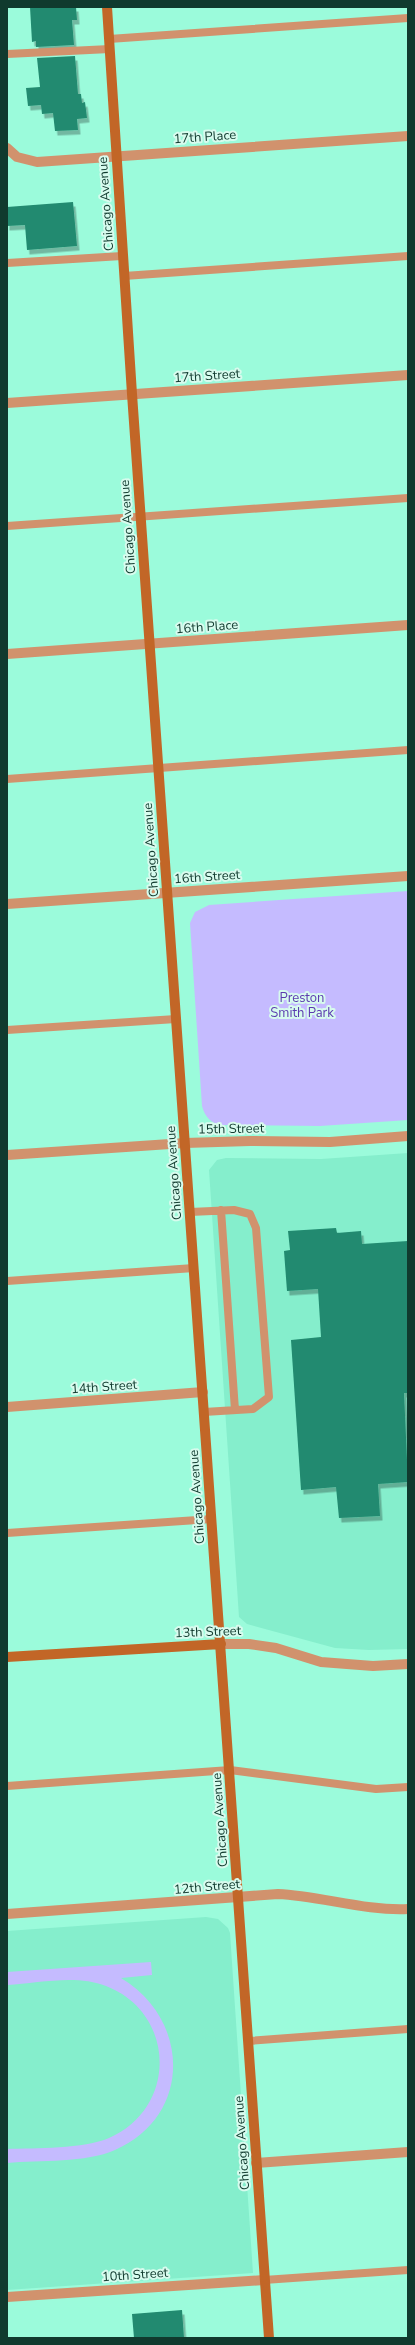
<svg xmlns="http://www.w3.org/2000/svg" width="415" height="2345" font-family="'Nunito Sans',sans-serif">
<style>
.built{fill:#85eecc}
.green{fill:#c5bbff}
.building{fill:#218a6f;filter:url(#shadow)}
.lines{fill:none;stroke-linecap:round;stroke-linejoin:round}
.lane{stroke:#d1926d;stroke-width:8}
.street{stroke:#d1926d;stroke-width:10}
.secondary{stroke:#c26627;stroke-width:10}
.labels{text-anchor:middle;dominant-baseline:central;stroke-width:4;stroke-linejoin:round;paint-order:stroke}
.street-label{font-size:13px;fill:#103a2e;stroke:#d8fbee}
.park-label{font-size:13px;fill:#5c3baf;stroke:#d8fbee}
</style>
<defs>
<filter id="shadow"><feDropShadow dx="2.5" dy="4.5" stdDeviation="0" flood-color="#0004"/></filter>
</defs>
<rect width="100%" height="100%" fill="#9bfbdb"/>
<path class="built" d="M 408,1153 L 408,1649 L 369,1650 L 335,1648 L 247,1624 L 239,1617 L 209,1170 L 217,1160 L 226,1158 L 321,1159 Z
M 206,1917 L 218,1919 L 228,1928 L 230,1933 L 253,2273 L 7,2290 L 7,1931 Z"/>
<path class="green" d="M 408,891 L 408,1120 L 320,1126 L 223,1125 C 211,1124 205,1117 202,1106 L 190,923 L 195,912 L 209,905 Z
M 151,1962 L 152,1975 L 121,1978 C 190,2019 193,2116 115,2150 C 86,2163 40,2160 7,2163 L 7,2149 C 35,2148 84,2149 109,2138 C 178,2108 176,2013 106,1986 C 77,1974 38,1983 7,1985 L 7,1972 Z"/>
<path class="building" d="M 30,7 L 76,7 L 77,20 L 72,20 L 74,45 L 36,47 L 36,41 L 32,42 Z
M 75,56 L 78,94 L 81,94 L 82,103 L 85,102 L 87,118 L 77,119 L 78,130 L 55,131 L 53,113 L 42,114 L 41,105 L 28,106 L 26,88 L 40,87 L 37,58 Z
M 73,202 L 77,246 L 27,250 L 25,225 L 7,226 L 7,207 Z
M 336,1228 L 337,1233 L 361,1231 L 362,1244 L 408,1241 L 408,1393 L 404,1393 L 408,1482 L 378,1484 L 380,1516 L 339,1518 L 336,1487 L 301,1490 L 291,1340 L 321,1337 L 318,1289 L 287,1291 L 284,1251 L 290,1250 L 288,1231 Z
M 182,2310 L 184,2338 L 134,2338 L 132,2314 Z"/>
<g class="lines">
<path class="lane" d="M 109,39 L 408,18
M 7,54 L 110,49
M 7,263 L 122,256
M 124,276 L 408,256
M 7,526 L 408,498
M 7,779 L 408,750
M 7,1030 L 176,1019
M 221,1210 L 235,1410
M 190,1212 L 234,1210 L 250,1214 L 256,1228 L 269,1397 L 253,1409 L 204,1412
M 7,1281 L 194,1268
M 7,1533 L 212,1519
M 7,1786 L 230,1770 L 376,1789 L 408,1787
M 248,2041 L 408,2029
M 264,2280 L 408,2270"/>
<path class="street" d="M 7,148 L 17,157 L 37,162 L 408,136
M 7,403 L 408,375
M 7,654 L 408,625
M 7,904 L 408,876
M 7,1155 L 185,1143 L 250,1141 L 330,1142 L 408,1136
M 7,1407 L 203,1392
M 221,1644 L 249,1644 L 276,1648 L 321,1662 L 373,1666 L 408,1664
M 7,1914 L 278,1894 C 321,1896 364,1911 408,1909
M 256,2163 L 408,2152
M 7,2297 L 264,2280"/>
<path class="secondary" d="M 107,7 L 132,394 L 269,2338
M 7,1657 L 221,1644"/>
</g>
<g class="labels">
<g class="street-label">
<text transform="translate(205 137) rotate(-4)">17th Place</text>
<text transform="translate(106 204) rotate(-94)">Chicago Avenue</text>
<text transform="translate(207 376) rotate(-4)">17th Street</text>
<text transform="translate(128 527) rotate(-94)">Chicago Avenue</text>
<text transform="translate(207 627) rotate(-4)">16th Place</text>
<text transform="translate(151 850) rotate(-94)">Chicago Avenue</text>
<text transform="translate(207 877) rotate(-4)">16th Street</text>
<text transform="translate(231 1129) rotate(-1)">15th Street</text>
<text transform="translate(174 1173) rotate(-94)">Chicago Avenue</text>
<text transform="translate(104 1387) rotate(-4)">14th Street</text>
<text transform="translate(197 1497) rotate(-94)">Chicago Avenue</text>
<text transform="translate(208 1632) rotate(-2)">13th Street</text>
<text transform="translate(220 1820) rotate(-94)">Chicago Avenue</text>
<text transform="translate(207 1887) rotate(-5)">12th Street</text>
<text transform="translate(242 2143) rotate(-94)">Chicago Avenue</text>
<text transform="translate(135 2275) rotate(-4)">10th Street</text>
</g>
<g class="park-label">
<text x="302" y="998">Preston<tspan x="302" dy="15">Smith Park</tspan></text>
</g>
</g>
<rect width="415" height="2345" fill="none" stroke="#103a2e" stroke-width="16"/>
</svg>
